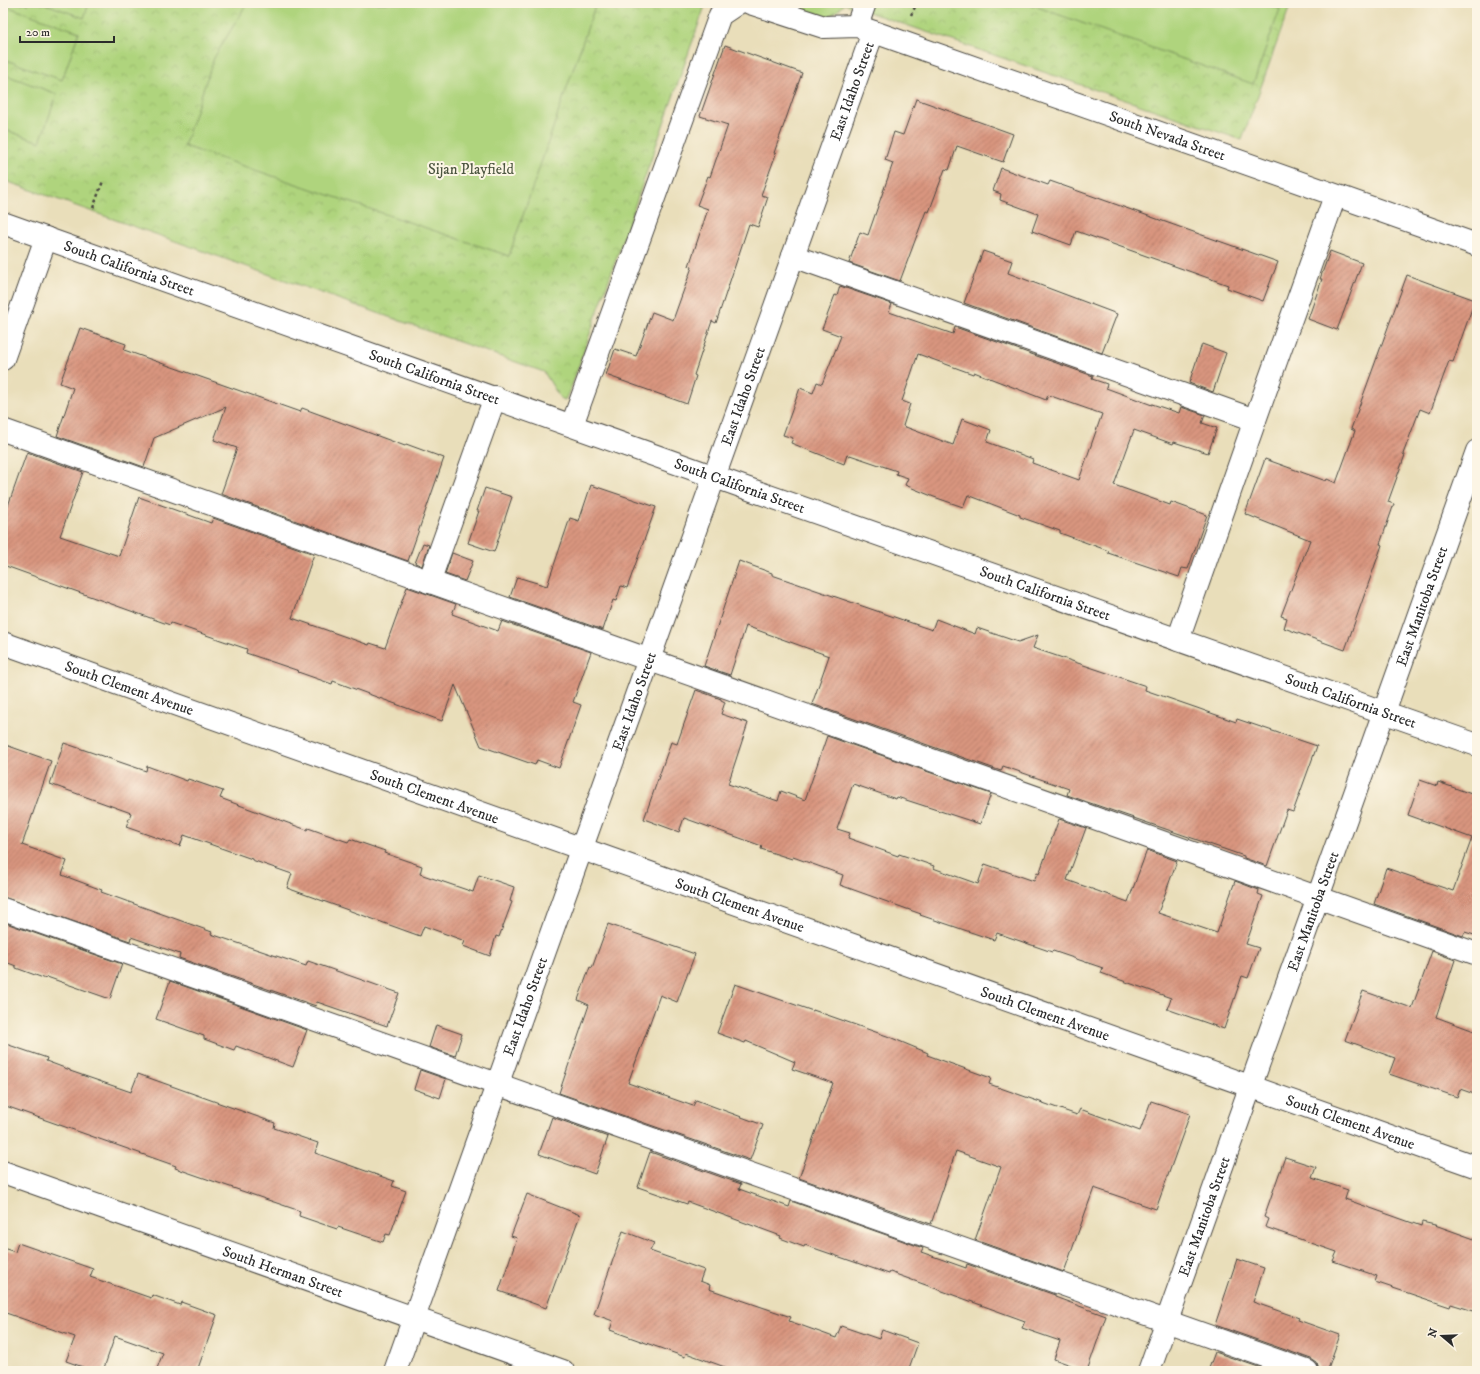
<svg xmlns="http://www.w3.org/2000/svg" width="1480" height="1374" font-family="'IM FELL DW Pica',serif">
<style>
.park{fill:url(#park-crowns);stroke:#6d8054}
.pitch{fill:#afd47d;stroke:#6d8054}
.building{fill:url(#building-hatch);fill-rule:evenodd}
.lines{fill:none;stroke-linecap:round;stroke-linejoin:round}
.minor-casing{stroke:#484640;stroke-width:24}
.path{stroke:#484640;stroke-width:2.5;stroke-dasharray:3 3;stroke-linecap:butt}
.minor{stroke:#fff;stroke-width:22}
.labels{text-anchor:middle;dominant-baseline:central;stroke-width:4;stroke-linejoin:round;paint-order:stroke}
.street-label{font-size:15px;fill:#2b2b2b;stroke:#fcf5e5}
.park-label{font-size:15px;fill:#4c5540;stroke:#fcf5e5}
</style>
<defs>
<pattern id="park-crowns" width="20" height="18" patternUnits="userSpaceOnUse"><rect width="20" height="18" fill="#afd47d"/><path d="M2 6a3 3 0 1 1 6 0M12 15a3 3 0 1 1 6 0" fill="none" stroke="#97b66c"/></pattern>
<pattern id="building-hatch" width="6" height="6" patternUnits="userSpaceOnUse"><rect width="6" height="6" fill="#d9957f"/><path d="M-1 1l2-2M0 6l6-6M5 7l2-2" fill="none" stroke="#b07a68"/></pattern>
</defs>
<rect width="100%" height="100%" fill="#fcf5e5"/>
<filter id="ink" filterUnits="userSpaceOnUse"><feTurbulence type="fractalNoise" baseFrequency=".025" numOctaves="2"/><feDisplacementMap in="SourceGraphic" scale="8" xChannelSelector="R" yChannelSelector="G"/><feConvolveMatrix kernelMatrix="1 2 1 2 8 2 1 2 1" color-interpolation-filters="sRGB"/></filter>
<filter id="wash" filterUnits="userSpaceOnUse"><feTurbulence type="fractalNoise" baseFrequency=".012" numOctaves="4" result="noise"/><feDisplacementMap in="SourceGraphic" scale="16" xChannelSelector="R" yChannelSelector="G"/><feGaussianBlur stdDeviation="0.9" result="paint"/><feColorMatrix in="noise" values="0 0 0 0 0 0 0 0 0 0 0 0 0 0 0 0 0 1.4 0 .05"/><feComposite in="paint" operator="in"/></filter>
<g filter="url(#wash)">
<rect width="100%" height="100%" fill="#e9deba"/>
<path class="park" d="M 3,3 L 706,3 L 572,385 L 565,400 L 560,398 L 544,372 L 3,180 Z
M 787,3 L 1291,3 L 1242,140 L 845,4 L 829,18 Z"/>
<path class="pitch" d="M 43,3 L 89,3 L 84,18 Z
M 247,3 L 596,3 L 509,256 L 184,146 L 214,58 Z
M 1026,3 L 1262,3 L 1280,9 L 1253,84 Z
M 3,5 L 79,32 L 62,80 L 3,59 Z
M 3,74 L 57,94 L 40,142 L 3,129 Z"/>
<g id="blocks">
<path class="building" d="M 725,45 L 802,73 L 774,153 L 776,154 L 761,195 L 768,197 L 758,227 L 749,224 L 716,323 L 712,321 L 694,375 L 696,376 L 687,404 L 606,375 L 615,349 L 636,356 L 652,312 L 673,320 L 692,267 L 689,266 L 708,209 L 697,205 L 708,176 L 710,177 L 728,125 L 700,116 Z
M 916,99 L 1013,134 L 1003,162 L 957,146 L 949,170 L 945,169 L 929,212 L 926,211 L 900,281 L 849,263 L 860,232 L 868,235 L 893,163 L 885,160 L 894,132 L 903,135 Z
M 1001,168 L 1048,185 L 1050,181 L 1278,262 L 1263,301 L 1227,288 L 1228,285 L 1076,231 L 1071,245 L 1032,231 L 1038,214 L 1000,200 L 1001,194 L 993,191 Z
M 983,251 L 1012,261 L 1008,273 L 1117,314 L 1102,353 L 964,303 Z
M 1330,251 L 1362,263 L 1337,330 L 1308,319 L 1322,279 L 1320,279 Z
M 1407,275 L 1475,300 L 1453,362 L 1449,361 L 1430,413 L 1420,409 L 1403,454 L 1405,455 L 1388,502 L 1394,504 L 1380,544 L 1382,545 L 1345,650 L 1284,628 L 1287,618 L 1281,616 L 1310,540 L 1245,514 L 1265,459 L 1326,481 L 1327,479 L 1336,483 L 1355,431 L 1351,429 Z
M 840,286 L 892,304 L 889,312 L 953,334 L 955,327 L 1093,376 L 1092,379 L 1107,384 L 1106,388 L 1152,405 L 1152,404 L 1179,413 L 1181,407 L 1205,415 L 1202,423 L 1217,428 L 1208,453 L 1174,442 L 1173,444 L 1134,430 L 1114,485 L 1170,505 L 1171,502 L 1207,515 L 1188,569 L 1182,568 L 1179,577 L 1108,553 L 1109,551 L 1060,533 L 1060,531 L 1020,517 L 1020,515 L 968,495 L 963,507 L 934,497 L 905,485 L 908,478 L 896,474 L 897,471 L 850,455 L 850,456 L 847,455 L 844,464 L 791,443 L 793,438 L 783,435 L 800,388 L 813,393 L 817,382 L 822,384 L 841,336 L 822,329 L 835,295 L 837,296 ZM 918,354 L 973,374 L 974,372 L 1046,400 L 1048,395 L 1102,414 L 1079,480 L 1032,463 L 1033,459 L 987,442 L 991,430 L 962,419 L 953,445 L 903,426 L 910,404 L 902,401 Z
M 80,328 L 126,344 L 124,350 L 300,412 L 302,408 L 405,446 L 406,444 L 444,458 L 408,561 L 221,494 L 237,448 L 214,440 L 226,407 L 154,438 L 144,467 L 57,436 L 73,388 L 60,383 Z
M 1202,344 L 1226,353 L 1213,392 L 1189,383 Z
M 27,452 L 83,472 L 60,536 L 119,556 L 139,497 L 211,523 L 213,518 L 314,554 L 292,618 L 369,645 L 370,643 L 385,648 L 407,587 L 456,604 L 452,614 L 498,631 L 502,621 L 591,652 L 573,702 L 581,705 L 559,768 L 537,760 L 535,765 L 481,746 L 455,685 L 442,721 L 333,681 L 332,684 L 298,672 L 299,671 L 246,653 L 247,649 L 171,623 L 170,625 L 3,565 L 3,520 Z
M 591,485 L 656,507 L 627,588 L 621,586 L 616,601 L 613,600 L 603,630 L 510,597 L 517,577 L 547,586 L 570,518 L 579,521 Z
M 485,488 L 512,497 L 494,552 L 468,543 L 479,511 L 477,511 Z
M 423,543 L 429,545 L 422,566 L 415,563 Z
M 452,553 L 473,561 L 465,581 L 445,574 Z
M 739,561 L 772,573 L 772,575 L 932,630 L 936,619 L 975,634 L 977,628 L 1018,642 L 1038,635 L 1033,648 L 1146,686 L 1145,690 L 1197,708 L 1236,722 L 1237,719 L 1317,746 L 1293,812 L 1287,810 L 1267,866 L 1244,858 L 1244,856 L 1067,795 L 1069,789 L 1003,766 L 1001,771 L 812,704 L 829,656 L 746,626 L 730,675 L 704,666 Z
M 696,690 L 721,699 L 721,700 L 725,702 L 721,714 L 748,723 L 728,784 L 778,801 L 781,791 L 805,800 L 827,736 L 991,794 L 980,824 L 897,797 L 896,799 L 853,784 L 837,829 L 850,833 L 848,838 L 898,856 L 899,854 L 934,866 L 933,868 L 978,884 L 985,864 L 1034,881 L 1037,873 L 1039,874 L 1059,819 L 1086,828 L 1067,880 L 1128,902 L 1147,850 L 1177,861 L 1158,913 L 1217,933 L 1235,881 L 1259,890 L 1258,894 L 1263,896 L 1246,944 L 1259,948 L 1248,978 L 1242,976 L 1224,1029 L 1167,1009 L 1171,998 L 1101,973 L 1103,968 L 1053,951 L 1052,952 L 997,933 L 994,940 L 920,915 L 921,914 L 840,885 L 843,875 L 793,857 L 792,859 L 761,849 L 762,846 L 684,818 L 679,832 L 644,819 L 671,742 L 677,744 Z
M 64,743 L 146,771 L 147,766 L 187,781 L 188,779 L 223,791 L 220,798 L 307,830 L 308,828 L 348,842 L 350,839 L 385,851 L 384,853 L 422,866 L 420,874 L 473,892 L 479,875 L 514,887 L 510,901 L 512,902 L 499,937 L 496,936 L 490,956 L 463,946 L 465,941 L 424,926 L 420,936 L 287,888 L 292,874 L 252,860 L 252,859 L 184,835 L 180,846 L 126,827 L 131,813 L 50,784 Z
M 3,744 L 51,761 L 22,845 L 67,861 L 62,875 L 102,890 L 101,892 L 212,932 L 211,934 L 306,966 L 308,961 L 399,993 L 387,1026 L 317,1002 L 316,1006 L 179,958 L 180,954 L 131,937 L 130,941 L 3,897 Z
M 1420,780 L 1437,786 L 1438,782 L 1477,796 L 1477,936 L 1465,932 L 1463,936 L 1374,904 L 1386,868 L 1453,891 L 1472,838 L 1408,815 Z
M 3,922 L 122,964 L 110,999 L 47,977 L 46,979 L 16,968 L 16,966 L 3,961 Z
M 608,924 L 695,954 L 677,1002 L 660,995 L 628,1083 L 693,1106 L 696,1100 L 763,1125 L 750,1160 L 559,1093 L 589,1005 L 578,1000 L 590,967 L 592,968 Z
M 1432,951 L 1455,960 L 1436,1017 L 1477,1032 L 1477,1095 L 1460,1089 L 1457,1097 L 1389,1074 L 1395,1058 L 1345,1040 L 1363,991 L 1412,1008 Z
M 170,981 L 307,1030 L 293,1067 L 236,1046 L 234,1050 L 204,1039 L 204,1036 L 156,1019 Z
M 735,984 L 813,1011 L 813,1010 L 887,1036 L 928,1053 L 927,1055 L 991,1078 L 989,1084 L 1077,1115 L 1080,1109 L 1140,1131 L 1151,1101 L 1190,1114 L 1156,1209 L 1094,1188 L 1064,1272 L 975,1240 L 1001,1167 L 956,1151 L 931,1224 L 799,1178 L 833,1083 L 792,1069 L 795,1062 L 746,1041 L 745,1043 L 717,1033 Z
M 436,1025 L 462,1034 L 455,1056 L 429,1047 Z
M 3,1043 L 47,1058 L 46,1061 L 70,1070 L 70,1071 L 131,1092 L 138,1074 L 275,1123 L 274,1128 L 318,1143 L 315,1153 L 394,1181 L 392,1186 L 406,1191 L 390,1235 L 386,1234 L 383,1242 L 338,1227 L 337,1229 L 299,1216 L 300,1211 L 175,1168 L 176,1166 L 3,1105 Z
M 420,1070 L 446,1079 L 440,1098 L 414,1089 Z
M 552,1117 L 608,1137 L 595,1174 L 539,1154 Z
M 650,1152 L 741,1184 L 739,1189 L 789,1207 L 791,1201 L 923,1248 L 921,1252 L 966,1268 L 967,1264 L 1055,1295 L 1055,1297 L 1106,1316 L 1087,1371 L 1054,1359 L 1060,1341 L 1022,1328 L 1025,1321 L 890,1272 L 889,1274 L 805,1245 L 804,1247 L 780,1238 L 781,1236 L 688,1202 L 687,1204 L 638,1187 Z
M 1285,1157 L 1316,1167 L 1312,1178 L 1348,1190 L 1345,1199 L 1421,1226 L 1422,1222 L 1435,1225 L 1477,1240 L 1477,1312 L 1451,1304 L 1450,1307 L 1375,1282 L 1377,1276 L 1333,1261 L 1337,1252 L 1265,1227 L 1268,1219 L 1264,1217 Z
M 527,1194 L 580,1215 L 546,1308 L 499,1291 L 517,1238 L 511,1236 Z
M 623,1231 L 654,1243 L 650,1251 L 704,1270 L 700,1281 L 710,1285 L 709,1289 L 791,1317 L 789,1321 L 836,1338 L 841,1326 L 879,1339 L 882,1330 L 918,1343 L 908,1371 L 736,1371 L 686,1353 L 685,1357 L 610,1330 L 613,1321 L 594,1314 Z
M 18,1243 L 93,1269 L 90,1277 L 151,1298 L 152,1295 L 180,1305 L 181,1302 L 217,1315 L 197,1371 L 156,1371 L 163,1353 L 115,1336 L 103,1371 L 94,1371 L 66,1361 L 75,1337 L 3,1312 L 3,1248 L 15,1252 Z
M 1237,1259 L 1264,1268 L 1253,1302 L 1299,1318 L 1298,1320 L 1340,1335 L 1327,1371 L 1319,1371 L 1317,1363 L 1311,1359 L 1215,1325 Z
M 1215,1352 L 1270,1371 L 1208,1371 Z"/>
</g>
</g>
<g filter="url(#ink)">
<use href="#blocks" fill-opacity="0" stroke="#484640" stroke-width="1"/>
<g class="lines">
<defs>
<g id="minor">
<path id="s1" d="M 750,3 L 824,27 L 857,26 L 1477,245"/>
<path d="M 857,26 L 865,3"/>
<path id="s2" d="M 3,223 L 746,488 L 1477,745"/>
<path d="M 793,256 L 1255,420"/>
<path d="M 3,359 L 46,238"/>
<path d="M 572,425 L 720,15 L 738,3"/>
<path d="M 3,430 L 1477,954"/>
<path d="M 429,582 L 495,397"/>
<path d="M 1178,640 L 1255,420 L 1335,196"/>
<path id="s3" d="M 3,643 L 1477,1167"/>
<path d="M 3,909 L 1307,1371"/>
<path id="s4" d="M 3,1172 L 563,1371"/>
<path id="s5" d="M 395,1371 L 873,32"/>
<path id="s6" d="M 1149,1371 L 1477,451"/>
</g>
</defs>
<use href="#minor" class="minor-casing"/>
<path class="path" d="M 911,15 L 917,3
M 93,208 L 103,181"/>
<use href="#minor" class="minor"/>
</g>
</g>
<g class="labels">
<g class="street-label">
<text stroke="none"><textPath href="#s5" startOffset="1359">East Idaho Street</textPath></text>
<text stroke="none"><textPath href="#s1" startOffset="440">South Nevada Street</textPath></text>
<text stroke="none"><textPath href="#s2" startOffset="134">South California Street</textPath></text>
<text stroke="none"><textPath href="#s2" startOffset="458">South California Street</textPath></text>
<text stroke="none"><textPath href="#s5" startOffset="1035">East Idaho Street</textPath></text>
<text stroke="none"><textPath href="#s2" startOffset="782">South California Street</textPath></text>
<text stroke="none"><textPath href="#s2" startOffset="1106">South California Street</textPath></text>
<text stroke="none"><textPath href="#s6" startOffset="812">East Manitoba Street</textPath></text>
<text stroke="none"><textPath href="#s3" startOffset="134">South Clement Avenue</textPath></text>
<text stroke="none"><textPath href="#s2" startOffset="1430">South California Street</textPath></text>
<text stroke="none"><textPath href="#s5" startOffset="711">East Idaho Street</textPath></text>
<text stroke="none"><textPath href="#s3" startOffset="458">South Clement Avenue</textPath></text>
<text stroke="none"><textPath href="#s3" startOffset="782">South Clement Avenue</textPath></text>
<text stroke="none"><textPath href="#s6" startOffset="488">East Manitoba Street</textPath></text>
<text stroke="none"><textPath href="#s5" startOffset="387">East Idaho Street</textPath></text>
<text stroke="none"><textPath href="#s3" startOffset="1106">South Clement Avenue</textPath></text>
<text stroke="none"><textPath href="#s3" startOffset="1430">South Clement Avenue</textPath></text>
<text stroke="none"><textPath href="#s6" startOffset="164">East Manitoba Street</textPath></text>
<text stroke="none"><textPath href="#s4" startOffset="297">South Herman Street</textPath></text>
</g>
<g class="park-label">
<text x="471" y="169">Sijan Playfield</text>
</g>
</g>
<rect width="1480" height="1374" fill="none" stroke="#fcf5e5" stroke-width="16"/>
<g transform="translate(1442 1336) rotate(289)" stroke="#fcf5e5" stroke-width="3" paint-order="stroke">
<path d="M0-3L7 15L0 10L-7 15Z" fill="#2b2b2b"/>
<text y="-6" font-size="11" font-weight="bold" text-anchor="middle" fill="#2b2b2b">N</text>
</g>
<path d="M20 36v6h94v-6" fill="none" stroke="#2b2b2b" stroke-width="2"/>
<text x="26" y="36" font-size="12" fill="#2b2b2b" stroke="#fcf5e5" stroke-width="3" paint-order="stroke">20 m</text>
</svg>
